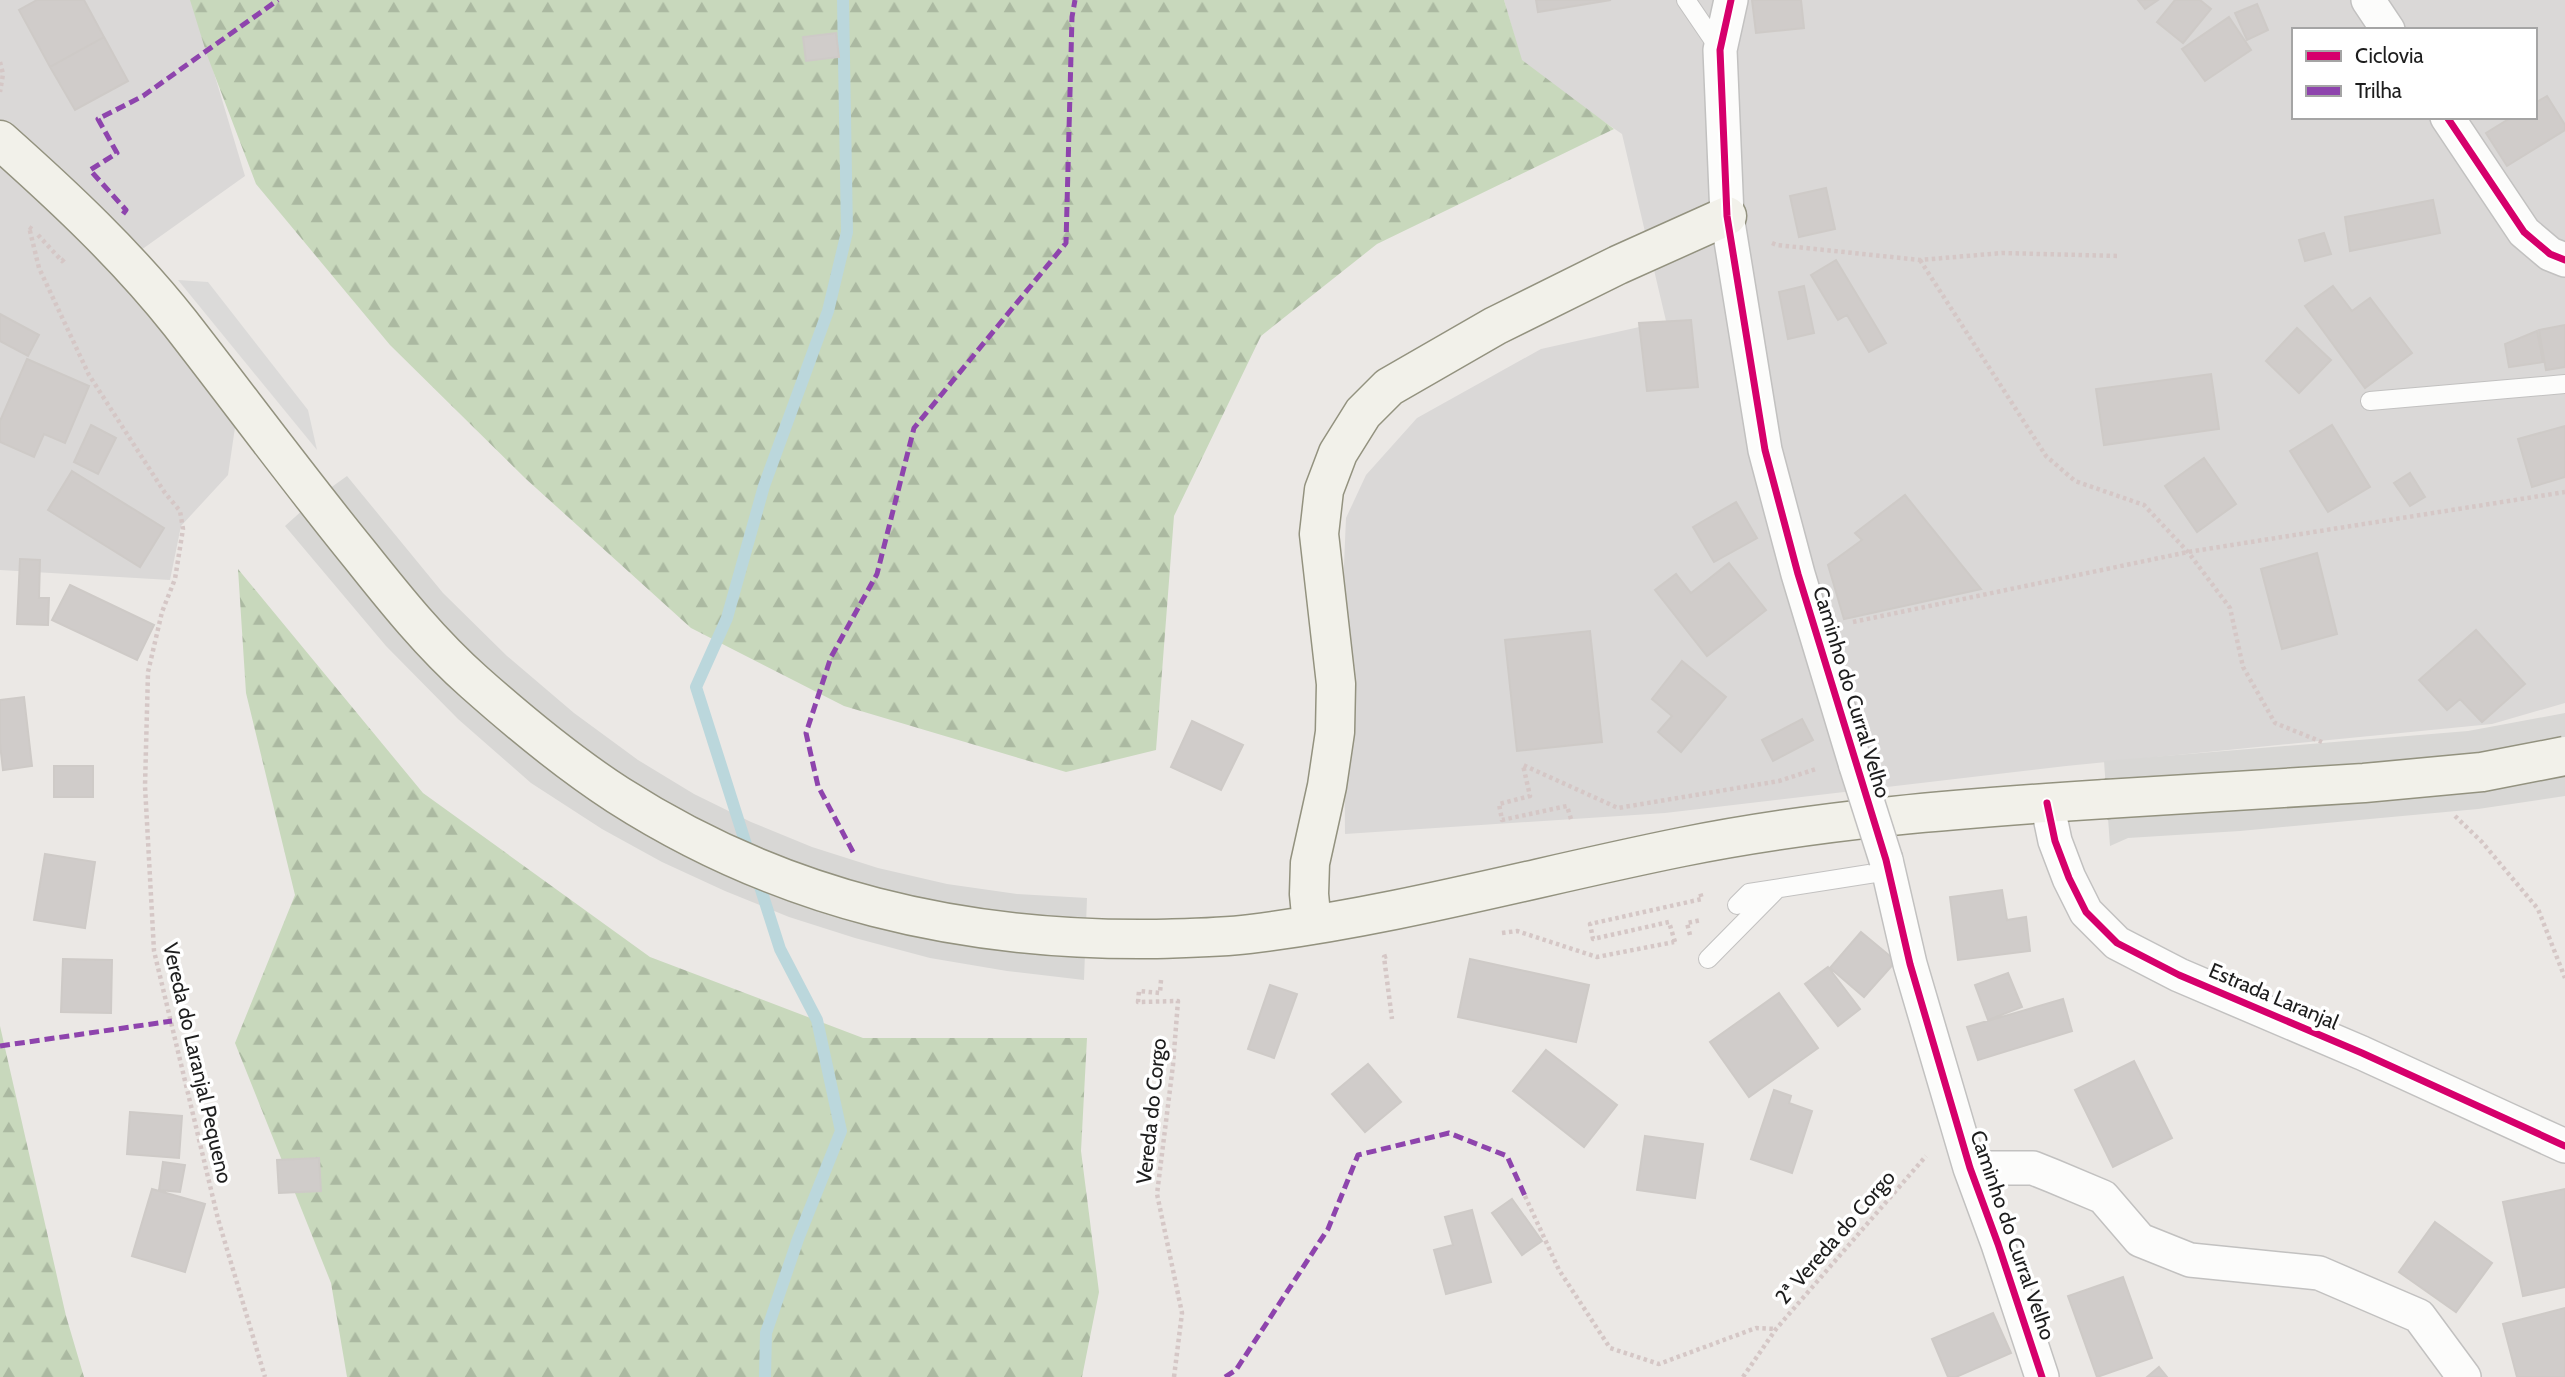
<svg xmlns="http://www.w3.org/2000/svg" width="2565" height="1377" font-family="Cabin,sans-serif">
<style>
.residential{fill:#dad8d7;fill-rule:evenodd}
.forest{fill:url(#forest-firs)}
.parking{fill:#dbdad9}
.pier{fill:#d8d7d5}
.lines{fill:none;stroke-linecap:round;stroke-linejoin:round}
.stream{stroke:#bbd7dc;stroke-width:12}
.building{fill:#d0ccca;stroke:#cecac7;stroke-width:2}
.lane-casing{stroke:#c2c1c0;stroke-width:20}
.street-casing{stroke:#c2c1c0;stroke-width:36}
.secondary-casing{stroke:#93927f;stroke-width:41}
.path{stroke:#d5c7c6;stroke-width:4.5;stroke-dasharray:3.5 3.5;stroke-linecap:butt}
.lane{stroke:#fcfcfb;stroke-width:18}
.street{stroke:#fcfcfb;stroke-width:33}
.secondary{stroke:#f2f1ea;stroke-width:38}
.street-bridge-casing{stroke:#c2c1c0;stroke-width:36;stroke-linecap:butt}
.secondary-bridge-casing{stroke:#93927f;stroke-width:41;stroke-linecap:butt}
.street-bridge{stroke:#fcfcfb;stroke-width:33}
.secondary-bridge{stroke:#f2f1ea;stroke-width:38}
.quiet{stroke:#8e44ad;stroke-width:5;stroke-dasharray:10 5;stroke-linecap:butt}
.cycleway-casing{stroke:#fff;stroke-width:11}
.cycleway{stroke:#d6006c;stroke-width:7}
.labels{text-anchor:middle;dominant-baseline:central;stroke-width:7;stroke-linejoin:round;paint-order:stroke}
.street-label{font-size:21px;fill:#1d1d1d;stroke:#fff}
</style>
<defs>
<pattern id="forest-firs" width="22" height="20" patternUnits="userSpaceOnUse" patternTransform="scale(1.75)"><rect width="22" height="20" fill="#c8d8bc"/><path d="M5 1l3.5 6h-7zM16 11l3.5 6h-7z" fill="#abb9a1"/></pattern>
</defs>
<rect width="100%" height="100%" fill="#ebe8e5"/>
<path class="residential" d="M 0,0 L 192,0 L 245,176 L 127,260 L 237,414 L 228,475 L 181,526 L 170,580 L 0,570 Z
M 1504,0 L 2565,0 L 2565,703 L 2492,724 L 2066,766 L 1665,813 L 1345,834 L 1343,588 L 1346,518 L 1366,475 L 1417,418 L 1541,349 L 1666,321 L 1622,134 L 1523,66 ZM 2294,30 L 2535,30 L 2535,117 L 2294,117 Z"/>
<path class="forest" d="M 190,0 L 1504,0 L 1522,60 L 1614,129 L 1377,244 L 1261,336 L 1174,516 L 1156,750 L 1066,772 L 844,706 L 691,628 L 526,479 L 390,345 L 256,184 L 207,55 Z
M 238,569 L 423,793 L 650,957 L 863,1038 L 1087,1038 L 1081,1151 L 1099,1292 L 1082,1377 L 347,1377 L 331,1283 L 235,1043 L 295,895 L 246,693 Z
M 0,1026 L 66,1316 L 84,1377 L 0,1377 Z"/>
<path class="parking" d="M 178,280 L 208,282 L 308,410 L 317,450 Z"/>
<path class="pier" d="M 347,476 L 443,593 L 507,656 L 574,713 L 638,760 L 694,794 L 751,822 L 812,847 L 878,868 L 947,884 L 1017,894 L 1087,898 L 1084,980 L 1007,971 L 930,958 L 855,938 L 789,917 L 725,891 L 662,862 L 602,829 L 531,783 L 458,719 L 386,646 L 285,526 L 315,499 Z
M 2565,713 L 2565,796 L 2478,809 L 2240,831 L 2128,838 L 2110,846 L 2104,761 L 2468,731 Z"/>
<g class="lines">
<path class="stream" d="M 750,857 L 696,687 L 727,618 L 764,486 L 828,311 L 847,232 L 843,0
M 756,874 L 780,949 L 817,1020 L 841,1131 L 798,1239 L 766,1333 L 765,1377"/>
</g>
<path class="building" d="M 37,0 L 84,0 L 104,37 L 50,67 L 19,10 Z
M 1536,0 L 1611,0 L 1538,12 Z
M 1752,0 L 1801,0 L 1804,28 L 1756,33 Z
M 2138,0 L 2158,0 L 2145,9 Z
M 2175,0 L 2200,0 L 2211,9 L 2183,43 L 2157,22 Z
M 2257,4 L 2268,30 L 2247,40 L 2235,13 Z
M 2229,17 L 2251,50 L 2205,81 L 2182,49 Z
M 836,33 L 839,57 L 806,61 L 803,37 Z
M 104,37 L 128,81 L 75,110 L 50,67 Z
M 2547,96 L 2565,125 L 2565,130 L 2507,166 L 2486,133 L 2512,117 L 2535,117 L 2535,103 Z
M 1826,188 L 1835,229 L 1799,237 L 1790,196 Z
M 2433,200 L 2440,233 L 2350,251 L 2345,217 Z
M 2324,233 L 2331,254 L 2305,261 L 2299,240 Z
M 1836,260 L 1886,343 L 1869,352 L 1847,315 L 1838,320 L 1811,275 Z
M 1804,286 L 1814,333 L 1788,339 L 1779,292 Z
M 2333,286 L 2352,311 L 2370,298 L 2412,353 L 2365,388 L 2305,306 Z
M 0,314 L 39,335 L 28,356 L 0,341 Z
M 1691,320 L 1698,387 L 1647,391 L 1639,323 Z
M 2565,325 L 2565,367 L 2546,370 L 2539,330 Z
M 2297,328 L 2331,360 L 2299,393 L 2266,361 Z
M 2537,331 L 2543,362 L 2509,367 L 2505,344 Z
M 27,359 L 89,386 L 65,443 L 44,434 L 34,457 L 0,442 L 0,421 Z
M 2211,374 L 2219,429 L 2104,445 L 2096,389 Z
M 91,425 L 116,438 L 98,474 L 74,462 Z
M 2332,425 L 2370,487 L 2328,512 L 2290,451 Z
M 2565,426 L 2565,477 L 2532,487 L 2518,439 Z
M 2204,458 L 2236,504 L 2197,532 L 2165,486 Z
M 72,471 L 164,528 L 140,567 L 48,510 Z
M 2410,473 L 2425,497 L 2410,506 L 2394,483 Z
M 1905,495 L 1981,589 L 1844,619 L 1828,565 L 1862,540 L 1855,533 Z
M 1736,502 L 1757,538 L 1714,562 L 1693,527 Z
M 2317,553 L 2337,634 L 2282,649 L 2261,569 Z
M 20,559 L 40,560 L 39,598 L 49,598 L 48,625 L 17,624 Z
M 1729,563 L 1766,610 L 1707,656 L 1655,590 L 1676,574 L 1691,593 Z
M 70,585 L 154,625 L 137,660 L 52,620 Z
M 2476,630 L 2525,684 L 2482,722 L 2460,699 L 2447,710 L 2419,680 Z
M 1590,631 L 1602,742 L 1517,751 L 1505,640 Z
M 1682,661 L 1726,697 L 1681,752 L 1658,732 L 1672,716 L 1652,699 Z
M 24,697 L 32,766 L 3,770 L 0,744 L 0,700 Z
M 1802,719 L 1813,740 L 1773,761 L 1762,740 Z
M 1192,721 L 1243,745 L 1221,790 L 1171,767 Z
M 54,766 L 93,766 L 93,797 L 54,797 Z
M 45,854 L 95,862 L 85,928 L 34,920 Z
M 2002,890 L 2007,920 L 2026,917 L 2030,951 L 1958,960 L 1950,897 Z
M 1861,932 L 1896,961 L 1864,997 L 1830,968 Z
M 63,959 L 112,960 L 111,1013 L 61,1012 Z
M 1470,959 L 1589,985 L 1576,1042 L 1458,1017 Z
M 1828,967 L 1860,1009 L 1838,1026 L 1805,984 Z
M 2008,973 L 2022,1007 L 1988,1020 L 1975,985 Z
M 1270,985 L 1297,994 L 1274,1058 L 1248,1049 Z
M 1779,993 L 1818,1048 L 1749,1097 L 1710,1042 Z
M 2063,999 L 2072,1031 L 1978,1060 L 1967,1027 Z
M 1546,1050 L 1617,1105 L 1584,1147 L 1513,1091 Z
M 2134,1061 L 2172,1138 L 2113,1167 L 2075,1090 Z
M 1368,1064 L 1401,1102 L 1365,1132 L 1332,1094 Z
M 1774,1090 L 1791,1096 L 1789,1103 L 1812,1111 L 1792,1173 L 1751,1159 Z
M 130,1112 L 182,1116 L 179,1158 L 127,1154 Z
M 1645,1136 L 1703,1144 L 1695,1198 L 1637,1190 Z
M 319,1158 L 321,1191 L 279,1193 L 277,1160 Z
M 163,1162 L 185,1165 L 180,1192 L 159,1190 Z
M 152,1189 L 205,1204 L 185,1272 L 132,1256 Z
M 2565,1189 L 2565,1287 L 2523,1296 L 2503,1202 Z
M 1512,1199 L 1542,1241 L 1522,1255 L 1492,1213 Z
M 1472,1210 L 1491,1282 L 1446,1294 L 1434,1250 L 1453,1245 L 1445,1217 Z
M 2435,1222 L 2492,1263 L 2456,1312 L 2399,1272 Z
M 2123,1277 L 2152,1358 L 2097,1377 L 2068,1296 Z
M 2565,1308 L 2565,1377 L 2517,1377 L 2503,1324 Z
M 1993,1313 L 2011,1353 L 1956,1377 L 1948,1377 L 1932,1339 Z
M 2159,1367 L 2167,1377 L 2147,1377 Z"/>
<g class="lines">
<defs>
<path id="lane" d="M 1686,0 L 1720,50
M 2370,401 L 2565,384
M 1737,905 L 1749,893 L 1888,871
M 1708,959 L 1777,889"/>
<path id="street" d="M 1731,0 L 1720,50 L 1727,216 L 1765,450 L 1798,574 L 1856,766
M 2368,0 L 2388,30
M 2447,117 L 2524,232 L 2550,254 L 2565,260
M 2047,803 L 2055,841 L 2069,878 L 2086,912 L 2117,943 L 2179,975 L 2362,1053 L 2565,1146
M 1886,860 L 1910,964 L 1970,1168 L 1998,1244 L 2042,1377
M 1970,1168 L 2033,1168 L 2053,1176 L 2103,1197 L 2140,1240 L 2190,1260 L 2319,1273 L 2419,1316 L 2464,1377"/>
<path id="secondary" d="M 0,140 C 64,197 127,256 180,323 C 240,400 298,479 360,555 C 395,599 431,644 474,682 C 519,722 567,762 618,795 C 782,900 961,941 1153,939 C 1185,938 1218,938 1250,934 C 1396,916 1538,876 1682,847 C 1821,819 1965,808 2106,799
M 1312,925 L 1309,894 L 1310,863 L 1327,786 L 1335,732 L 1336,684 L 1319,534 L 1324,490 L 1338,453 L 1363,413 L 1389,387 L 1495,326 L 1618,265 L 1727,216"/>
</defs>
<use href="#lane" class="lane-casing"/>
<use href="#street" class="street-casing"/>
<use href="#secondary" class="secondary-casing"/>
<path class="path" d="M 0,62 L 3,74 L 0,92
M 32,229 L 29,227 L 39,268 L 89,375 L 165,493 L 180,511 L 183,529 L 175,579 L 162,612 L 148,672 L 145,786 L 154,951 L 218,1219 L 265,1377
M 38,235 L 62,261 L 66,257
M 1772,243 L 1777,245 L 1920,260 L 2002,253 L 2119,256
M 1920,260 L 2046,456 L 2075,481 L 2144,505 L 2188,552 L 2230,608 L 2243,667 L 2275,723 L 2322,742
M 1853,622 L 2188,552 L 2565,492
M 2455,816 L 2482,842 L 2538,909 L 2565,978
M 1571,819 L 1567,806 L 1502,820 L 1499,804 L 1530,796 L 1523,765 L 1618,808 L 1779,781 L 1816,769
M 1502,933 L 1517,931 L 1597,957 L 1674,942
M 1690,935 L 1687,923 L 1701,920
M 1675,942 L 1669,922 L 1593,939 L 1590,924 L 1702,899 L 1700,892
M 1387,956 L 1384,957 L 1392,1019
M 1161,980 L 1160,993 L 1139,991 L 1138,1002 L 1178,1001 L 1173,1065 L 1157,1194 L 1182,1313 L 1174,1377
M 1525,1196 L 1559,1270 L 1610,1348 L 1659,1364 L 1756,1328 L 1776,1329
M 1743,1377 L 1776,1329 L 1926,1156"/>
<use href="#lane" class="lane"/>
<use href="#street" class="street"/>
<use href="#secondary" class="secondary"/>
<defs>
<path id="street-bridge" d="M 1856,766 L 1886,860"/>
<path id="secondary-bridge" d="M 2106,799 L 2364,783 L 2482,772 L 2565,756"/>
</defs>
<use href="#street-bridge" class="street-bridge-casing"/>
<use href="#secondary-bridge" class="secondary-bridge-casing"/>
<use href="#street-bridge" class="street-bridge"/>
<use href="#secondary-bridge" class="secondary-bridge"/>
<path class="quiet" d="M 123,214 L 126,210 L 90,170 L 117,153 L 98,119 L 143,96 L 278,0
M 853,852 L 818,786 L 806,733 L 831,657 L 877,574 L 914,428 L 1066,243 L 1072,17 L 1075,0
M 0,1046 L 172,1021
M 1225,1377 L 1236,1370 L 1328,1229 L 1358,1155 L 1449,1133 L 1507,1156 L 1525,1196"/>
<defs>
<path id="cycleway" d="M 1731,0 L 1720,50 L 1727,216 L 1765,450 L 1798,574 L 1886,860 L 1910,964 L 1970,1168 L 1998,1244 L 2042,1377
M 2447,117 L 2524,232 L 2550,254 L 2565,260
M 2047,803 L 2055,841 L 2069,878 L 2086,912 L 2117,943 L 2179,975 L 2362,1053 L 2565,1146"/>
</defs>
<use href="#cycleway" class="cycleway-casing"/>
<use href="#cycleway" class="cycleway"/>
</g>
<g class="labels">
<g class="street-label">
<text transform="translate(1852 692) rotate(73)">Caminho do Curral Velho</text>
<text transform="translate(2274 996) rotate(23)">Estrada Laranjal</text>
<text transform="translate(198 1063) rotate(77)">Vereda do Laranjal Pequeno</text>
<text transform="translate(1151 1111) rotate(-84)">Vereda do Corgo</text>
<text transform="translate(2013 1235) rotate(71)">Caminho do Curral Velho</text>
<text transform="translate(1835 1237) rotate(-49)">2ª Vereda do Corgo</text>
</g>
</g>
<rect x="2292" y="28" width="245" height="91" fill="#ffffff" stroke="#a5a5a5" stroke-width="2"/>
<rect x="2306" y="51" width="35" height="10" fill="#d6006c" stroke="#a5a5a5" stroke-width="2"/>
<text x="2355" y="63" font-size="21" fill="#1d1d1d">Ciclovia</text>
<rect x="2306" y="86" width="35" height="10" fill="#8e44ad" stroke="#a5a5a5" stroke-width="2"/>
<text x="2355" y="98" font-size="21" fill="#1d1d1d">Trilha</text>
</svg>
